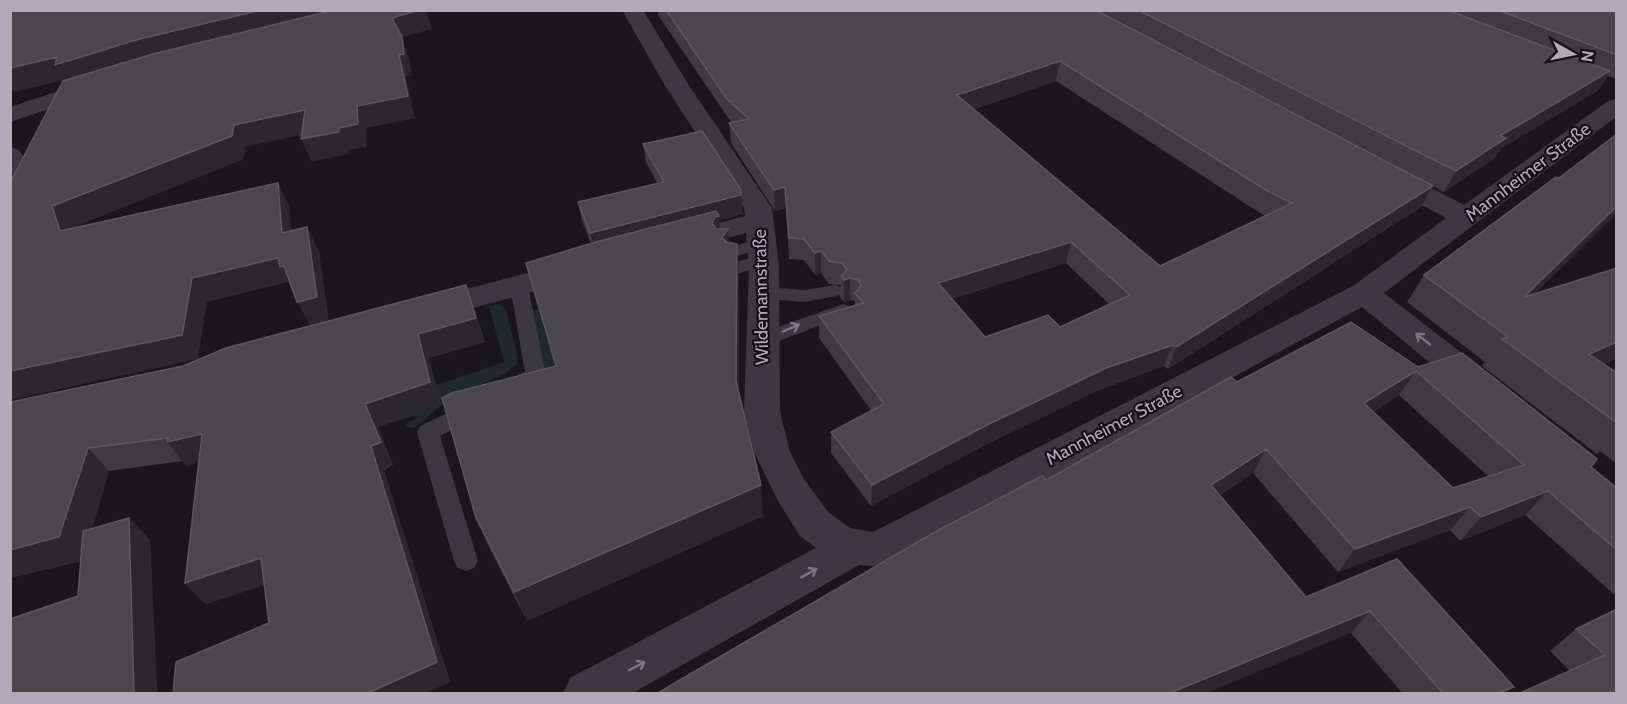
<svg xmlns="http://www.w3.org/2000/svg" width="1627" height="704" font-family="Cabin,sans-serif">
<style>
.green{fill:#212a29}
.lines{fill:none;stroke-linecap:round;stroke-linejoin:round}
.service{fill:#3c383f;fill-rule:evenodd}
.minor{fill:#3c383f;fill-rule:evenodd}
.tertiary{fill:#3c383f;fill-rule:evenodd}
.wall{fill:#3e3b3f;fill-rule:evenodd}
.shaded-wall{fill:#2a282b}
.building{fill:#4a474c;stroke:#5a575d;stroke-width:1.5;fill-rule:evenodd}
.oneway{stroke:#7c7782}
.labels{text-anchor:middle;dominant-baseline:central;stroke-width:4.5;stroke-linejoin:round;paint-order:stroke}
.street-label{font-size:18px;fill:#b1aab9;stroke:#141215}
</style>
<rect width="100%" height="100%" fill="#19171a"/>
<path class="green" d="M 499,304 L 506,310 L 518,358 L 517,364 L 506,373 L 445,402 L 414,428 L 404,426 L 415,419 L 410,394 L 504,362 L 489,306 Z
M 538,309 L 565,398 L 549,402 L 532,311 Z"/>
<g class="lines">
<path class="service" d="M 762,238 L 768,239 L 771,243 L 768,247 L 726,259 L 720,258 L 717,254 L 720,250 Z
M 764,254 L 770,256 L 773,260 L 770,264 L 736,274 L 730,272 L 727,268 L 730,264 Z
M 519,280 L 525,282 L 528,286 L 546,375 L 543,380 L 515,393 L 508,391 L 505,386 L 508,381 L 525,372 L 510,286 L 513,282 Z
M 835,285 L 841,287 L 844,291 L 841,295 L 805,302 L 764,299 L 758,297 L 755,293 L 758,289 L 764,287 L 805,290 Z
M 843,304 L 850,306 L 852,310 L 850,314 L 763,347 L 756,345 L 753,340 L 756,335 Z
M 471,402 L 478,404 L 481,410 L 478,416 L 440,436 L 478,561 L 474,568 L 466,571 L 458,568 L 454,561 L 417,432 L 420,426 Z"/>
<path class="minor" d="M 622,10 L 643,10 L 688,84 L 772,208 L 779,266 L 780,411 L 790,452 L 804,479 L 828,512 L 850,528 L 873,532 L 1353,286 L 1446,218 L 1377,181 L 1373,175 L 1377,169 L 1386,167 L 1395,169 L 1464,205 L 1608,101 L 1616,99 L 1616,117 L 1384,293 L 1493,377 L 1498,386 L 1493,395 L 1481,399 L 1469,395 L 1362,307 L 906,555 L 873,566 L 859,565 L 631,694 L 563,694 L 570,678 L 816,548 L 800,536 L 778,501 L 754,452 L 744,411 L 749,266 L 746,233 L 684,250 L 674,247 L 670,241 L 674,235 L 745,216 L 744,208 L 664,84 Z
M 10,147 L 19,150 C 31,167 32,171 19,189 L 10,191 Z
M 576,260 L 587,263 L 591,270 L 587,277 L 429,320 L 418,316 L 413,309 L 418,302 Z"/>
<path class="tertiary" d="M 95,79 L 103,81 L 107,86 L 103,91 L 10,122 L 10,107 Z"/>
</g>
<path class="wall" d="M 658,10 L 1096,10 L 1389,163 L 1098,10 L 1617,10 L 1617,79 L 1608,76 L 1597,91 L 1500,149 L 1494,159 L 1444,192 L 1433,186 L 1421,207 L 1168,369 L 1164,366 L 1099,390 L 985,445 L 871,506 L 831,453 L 831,432 L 871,410 L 819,338 L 819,316 L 855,306 L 855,301 L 850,300 L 844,302 L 840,297 L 841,285 L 829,284 L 821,273 L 815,275 L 804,260 L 789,259 L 786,208 L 775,211 L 731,143 L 729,123 L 732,122 L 729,119 L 658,15 ZM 1056,81 L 1260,213 L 1265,216 L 1160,266 L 974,109 ZM 1066,263 L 1109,304 L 1060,327 L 985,337 L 952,299 Z
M 1617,134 L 1617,213 L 1535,293 L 1604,364 L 1617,373 L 1617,464 L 1600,451 L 1597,454 L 1482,366 L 1485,362 L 1407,302 L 1424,275 L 1559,178 Z
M 643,144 L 743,214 L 719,220 L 720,229 L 729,243 L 739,275 L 739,393 L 763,516 L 527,621 L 490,549 L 476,518 L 556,366 L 591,244 L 582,221 L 578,202 L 657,183 L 646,162 Z
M 466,285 L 485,342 L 429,358 L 441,406 L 378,427 L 393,465 L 384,470 L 450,682 L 269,623 L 264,585 L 206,604 L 185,583 L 198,462 L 186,466 L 183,461 L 109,471 L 92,528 L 129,518 L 150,540 L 157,693 L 10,693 L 78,596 L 81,561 L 10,578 L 10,402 L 183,366 Z
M 1418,367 L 1591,467 L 1617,488 L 1617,597 L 1525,515 L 1460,541 L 1450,530 L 1338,572 L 1253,473 L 1220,495 L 1306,597 L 1397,559 L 1506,693 L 1402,693 L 1351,633 L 1046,480 L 1237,382 ZM 1399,395 L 1488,476 L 1453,488 L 1373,412 Z
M 1617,609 L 1617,693 L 1570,671 L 1550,651 L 1576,629 Z"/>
<path class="shaded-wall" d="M 261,10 L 354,10 L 68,86 L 64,80 L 14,92 L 10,87 L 10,68 Z
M 419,10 L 426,10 L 432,29 L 402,37 L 409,58 L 412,75 L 406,76 L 415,118 L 366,128 L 367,147 L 348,150 L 349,154 L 312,162 L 301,139 L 339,128 L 399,55 L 392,18 Z
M 1060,61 L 1056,81 L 955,115 L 957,95 Z
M 1610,71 L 1597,91 L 1500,149 L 1494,159 L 1444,192 L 1456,171 L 1500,136 Z
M 305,110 L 315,132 L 245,147 L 244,159 L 69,229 L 60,231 L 52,206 L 234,125 Z
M 278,183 L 289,206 L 294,256 L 282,233 Z
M 1433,186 L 1421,207 L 1168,369 L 1176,347 Z
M 785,187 L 786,208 L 775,211 L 774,190 Z
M 741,195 L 743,214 L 719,220 L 722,247 L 594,252 L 590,233 Z
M 1617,206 L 1617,213 L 1504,324 L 1524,297 Z
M 307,227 L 319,251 L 329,320 L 310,325 L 297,302 Z
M 728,229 L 730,260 L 722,238 Z
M 1071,242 L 1066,263 L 935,304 L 938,283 Z
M 737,244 L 739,275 L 739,413 L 736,381 Z
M 821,251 L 821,273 L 815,275 L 815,253 Z
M 278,258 L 284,266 L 292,291 L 288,282 L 207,302 L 198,359 L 10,400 L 10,371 L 192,278 Z
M 850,278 L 850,300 L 844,302 L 844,280 Z
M 466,285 L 485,342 L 429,358 L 441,406 L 378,427 L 393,465 L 384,470 L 450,682 L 426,693 L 368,693 L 371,446 L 365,404 L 418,334 Z
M 1617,342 L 1617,359 L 1566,381 L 1589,354 Z
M 1173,345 L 1164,366 L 1099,390 L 985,445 L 871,506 L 872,485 L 989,424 L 1106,368 Z
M 1416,371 L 1399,395 L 1349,427 L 1364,403 Z
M 202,434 L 219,457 L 186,466 L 167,442 Z
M 88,448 L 109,471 L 83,560 L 10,578 L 10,550 Z
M 1266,449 L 1253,473 L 1199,508 L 1211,485 Z
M 761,485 L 763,516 L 527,621 L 514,592 Z
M 1548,491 L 1525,515 L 1460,541 L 1481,517 Z
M 1470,507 L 1450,530 L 1338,572 L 1355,549 Z
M 129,518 L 150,540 L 157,693 L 134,693 Z
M 261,558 L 278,581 L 206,604 L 185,583 Z
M 1370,611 L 1351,633 L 1207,693 L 1170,693 Z
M 1514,687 L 1506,693 L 1499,693 Z
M 1617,689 L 1617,693 L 1608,693 Z"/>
<path class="building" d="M 15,10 L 261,10 L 136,40 L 55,65 L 57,57 L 10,68 L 10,14 Z
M 334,10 L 419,10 L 392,18 L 402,37 L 404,54 L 399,55 L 408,96 L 357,106 L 358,124 L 339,128 L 339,132 L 301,139 L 305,110 L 234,125 L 232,136 L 52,206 L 60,231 L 278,183 L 282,233 L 307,227 L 317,297 L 297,302 L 284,266 L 280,267 L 278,258 L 192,278 L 182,335 L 10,371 L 10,183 L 63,81 L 153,54 Z
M 666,10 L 1096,10 L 1433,186 L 1176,347 L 1173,345 L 1106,368 L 989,424 L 872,485 L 831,432 L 884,404 L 819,316 L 863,303 L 855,293 L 861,285 L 858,280 L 850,278 L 844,280 L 841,276 L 847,270 L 842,263 L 830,262 L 821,251 L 815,253 L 804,239 L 789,238 L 785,187 L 774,190 L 729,123 L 749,119 L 727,99 ZM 1060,61 L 1269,192 L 1292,203 L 1160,266 L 957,95 ZM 1071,242 L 1130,295 L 1060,327 L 1048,315 L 985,337 L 938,283 Z
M 1138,10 L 1447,10 L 1610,71 L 1500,136 L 1506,138 L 1456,171 Z
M 1498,10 L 1617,10 L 1617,55 Z
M 702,131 L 741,190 L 741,195 L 590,233 L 578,202 L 664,182 L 643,144 Z
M 1617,134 L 1617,206 L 1524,297 L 1617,268 L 1617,342 L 1589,354 L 1617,373 L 1617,423 L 1502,339 L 1508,337 L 1424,275 L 1556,177 L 1559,178 Z
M 716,211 L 719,216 L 715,217 L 712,224 L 717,229 L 728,229 L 722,238 L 727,242 L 737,244 L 736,381 L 761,485 L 514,592 L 476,518 L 442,398 L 452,393 L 556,366 L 526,263 L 596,242 Z
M 466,285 L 476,318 L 418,334 L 430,382 L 365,404 L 381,442 L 371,446 L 437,662 L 368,693 L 173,693 L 176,662 L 269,623 L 261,558 L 185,583 L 202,434 L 167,442 L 168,438 L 88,448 L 59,537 L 10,550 L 10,402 L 183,366 L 226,348 Z
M 1351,322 L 1418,367 L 1462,353 L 1597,459 L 1591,467 L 1617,488 L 1617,550 L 1548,491 L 1481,517 L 1470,507 L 1355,549 L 1266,449 L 1211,485 L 1306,597 L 1397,559 L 1514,687 L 1499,693 L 1443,693 L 1370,611 L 1170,693 L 658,693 L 685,677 L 935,532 L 1042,476 L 1046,480 L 1231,377 L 1237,382 ZM 1416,371 L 1524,465 L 1453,488 L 1364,403 Z
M 129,518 L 134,693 L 10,693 L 10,619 L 78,596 L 83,531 Z
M 1617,609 L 1617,689 L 1608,693 L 1520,693 L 1605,655 L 1576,629 Z"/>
<defs><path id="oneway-shaft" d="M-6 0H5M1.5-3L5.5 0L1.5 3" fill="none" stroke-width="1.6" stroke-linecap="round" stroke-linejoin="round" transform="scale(1.5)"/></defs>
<g class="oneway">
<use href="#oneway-shaft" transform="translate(791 328) rotate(-23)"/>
<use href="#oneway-shaft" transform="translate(1423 339) rotate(-142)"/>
<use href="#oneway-shaft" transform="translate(809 573) rotate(-29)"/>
<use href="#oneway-shaft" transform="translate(637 666) rotate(-28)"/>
</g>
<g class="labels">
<g class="street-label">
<text transform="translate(1528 172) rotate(-37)">Mannheimer Straße</text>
<text transform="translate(761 297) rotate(-91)">Wildemannstraße</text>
<text transform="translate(1114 425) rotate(-28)">Mannheimer Straße</text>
</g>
</g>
<rect width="1627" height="704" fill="none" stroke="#b1aab9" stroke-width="24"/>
<g transform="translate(1573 54) rotate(99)" stroke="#141215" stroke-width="4.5" paint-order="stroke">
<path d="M0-4.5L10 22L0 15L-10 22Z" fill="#b1aab9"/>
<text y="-9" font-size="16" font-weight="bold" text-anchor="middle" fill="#b1aab9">N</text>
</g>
</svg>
